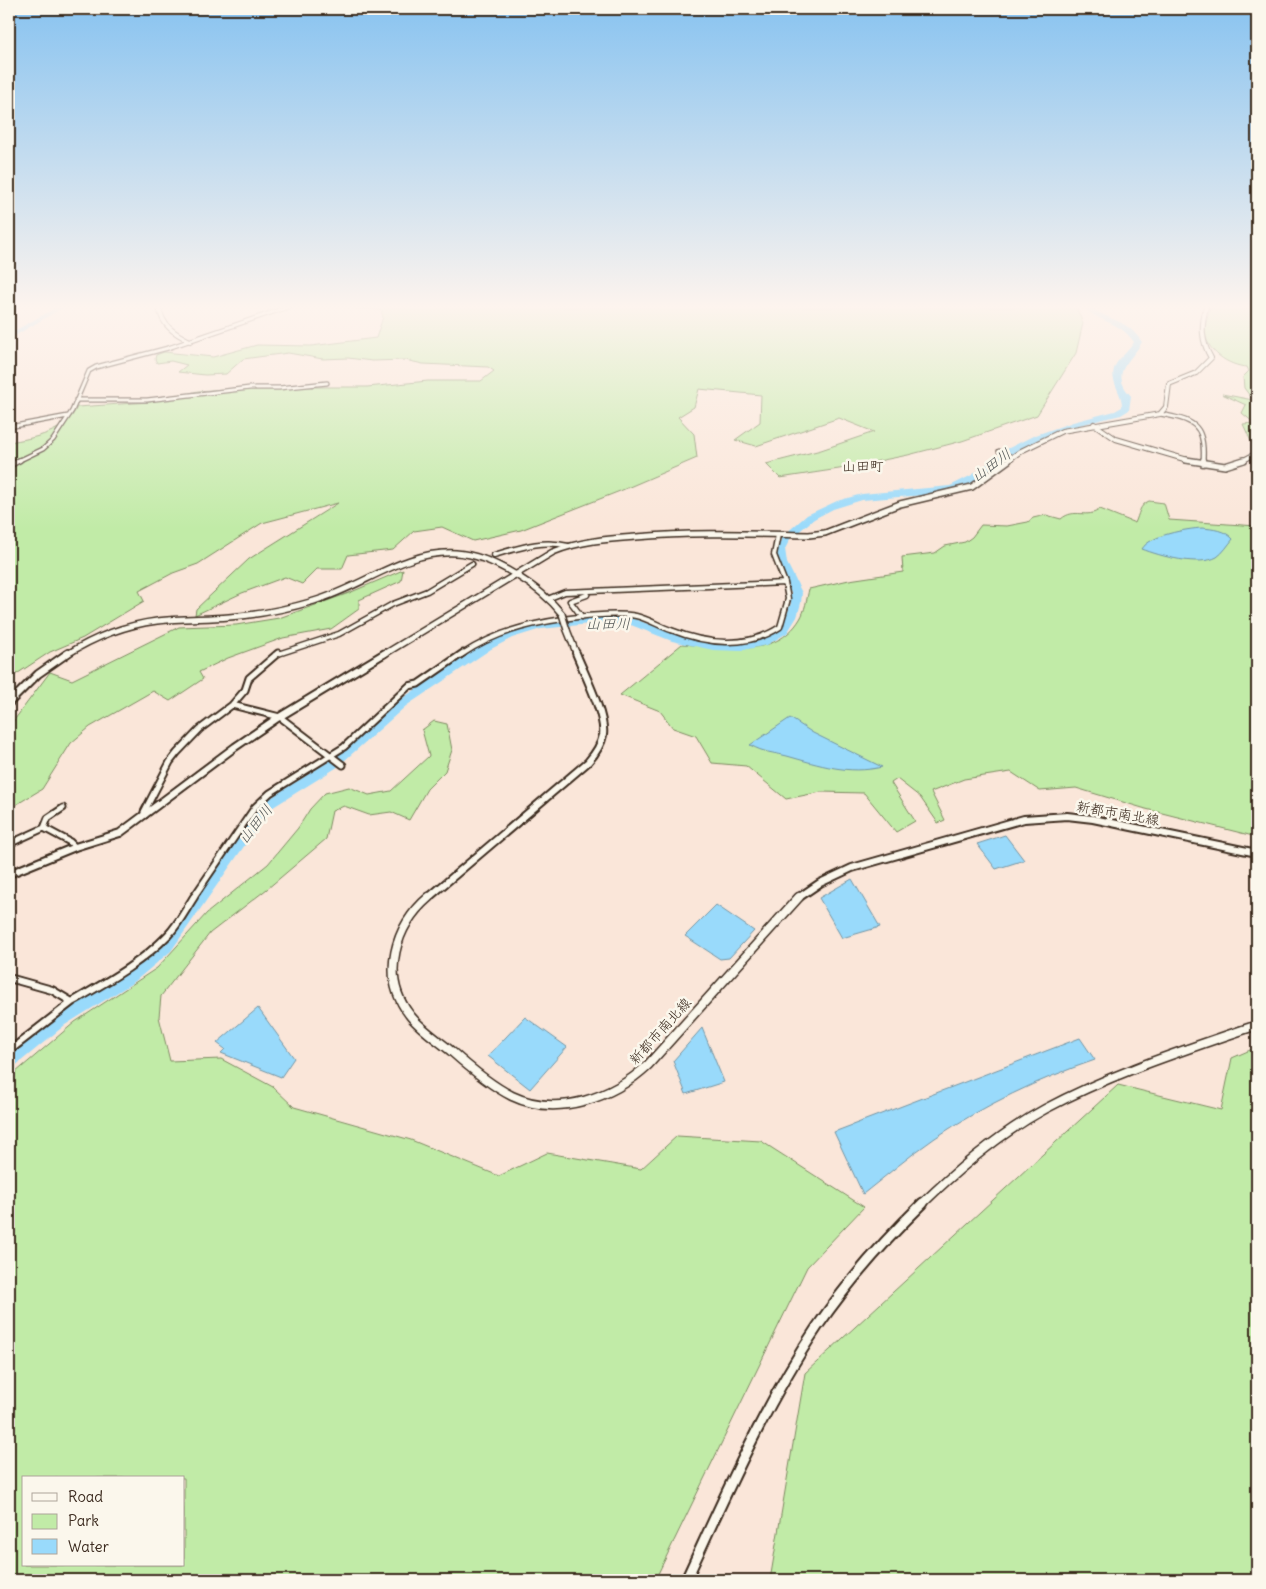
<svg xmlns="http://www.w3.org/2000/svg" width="1266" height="1589" font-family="Delius,'Klee One',sans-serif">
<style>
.green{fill:#c1eba7;stroke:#7e8a62;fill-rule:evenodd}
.water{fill:#99dafb;stroke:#7394a3}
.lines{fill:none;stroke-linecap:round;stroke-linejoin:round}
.river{fill:#99dafb;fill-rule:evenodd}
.minor-tunnel{stroke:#d4c0b4;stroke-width:4;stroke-dasharray:4 2;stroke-linecap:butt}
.minor-far3-casing{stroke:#3b2a1e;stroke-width:5.5}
.minor-far2-casing{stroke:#3b2a1e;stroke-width:7}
.minor-far1-casing{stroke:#3b2a1e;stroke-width:9}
.minor-casing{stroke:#3b2a1e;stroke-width:10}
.tertiary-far4-casing{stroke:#3b2a1e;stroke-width:6}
.tertiary-far3-casing{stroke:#3b2a1e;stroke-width:8}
.tertiary-far2-casing{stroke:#3b2a1e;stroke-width:10}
.tertiary-far1-casing{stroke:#3b2a1e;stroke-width:11}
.tertiary-casing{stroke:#3b2a1e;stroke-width:13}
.minor-far3{stroke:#fbf7ec;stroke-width:3}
.minor-far2{stroke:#fbf7ec;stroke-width:4}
.minor-far1{stroke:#fbf7ec;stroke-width:5}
.minor{stroke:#fbf7ec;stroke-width:6}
.tertiary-far4{stroke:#fbf7ec;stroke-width:4}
.tertiary-far3{stroke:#fbf7ec;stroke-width:5}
.tertiary-far2{stroke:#fbf7ec;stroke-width:6}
.tertiary-far1{stroke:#fbf7ec;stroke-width:8}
.tertiary{stroke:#fbf7ec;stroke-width:9}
.tertiary-bridge-casing{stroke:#3b2a1e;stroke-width:8;stroke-linecap:butt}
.tertiary-bridge{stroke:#fbf7ec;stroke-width:5}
.labels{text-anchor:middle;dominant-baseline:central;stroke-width:5;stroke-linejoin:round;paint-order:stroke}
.far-quarter-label{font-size:14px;fill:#3b2a1e;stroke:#fbf7ec}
.street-label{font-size:14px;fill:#3b2a1e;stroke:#fbf7ec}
.water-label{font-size:15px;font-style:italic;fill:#525655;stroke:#fbf7ec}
</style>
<rect width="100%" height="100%" fill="#fae6d9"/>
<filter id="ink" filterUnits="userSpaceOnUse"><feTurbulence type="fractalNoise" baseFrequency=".02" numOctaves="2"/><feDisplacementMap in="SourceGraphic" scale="10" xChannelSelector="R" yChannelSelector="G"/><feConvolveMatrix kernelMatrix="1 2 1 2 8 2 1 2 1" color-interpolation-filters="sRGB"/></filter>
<g filter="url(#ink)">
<path class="green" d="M 347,307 L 1076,307 L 1083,323 L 1076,353 L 1037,415 L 962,441 L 908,455 L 839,469 L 780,478 L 766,464 L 821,450 L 874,432 L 839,418 L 756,446 L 735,440 L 760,422 L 761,395 L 699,389 L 694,407 L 678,417 L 694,434 L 697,458 L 620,491 L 521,530 L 473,541 L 442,527 L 414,531 L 393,550 L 348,555 L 342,569 L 317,569 L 302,584 L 285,577 L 242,593 L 195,615 L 196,609 L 249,559 L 338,503 L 262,523 L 198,564 L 173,573 L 139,591 L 144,601 L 83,638 L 50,652 L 9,679 L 9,442 C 34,438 66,433 77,407 L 150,402 L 198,391 L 250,387 L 367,387 L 428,381 L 481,381 L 494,371 L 488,367 L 423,364 L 405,360 L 372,361 L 348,358 L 323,359 L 288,353 L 243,359 L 226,374 L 205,375 L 178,372 L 187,365 L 171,361 L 157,363 L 155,359 L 156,355 L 164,352 L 213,357 L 257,345 L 311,346 L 376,338 L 383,317 L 381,310 Z
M 1210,307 L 1233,307 L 1249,309 L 1250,307 L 1257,307 L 1257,449 L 1255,450 L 1243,424 L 1254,423 L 1242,413 L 1246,405 L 1222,394 L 1253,400 L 1244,388 L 1243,377 L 1249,371 L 1247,367 C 1229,366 1205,351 1205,330 C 1205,323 1209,314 1210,307 Z
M 1149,501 L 1164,503 L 1169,520 L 1257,526 L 1257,837 L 1146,809 L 1076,788 L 1040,791 L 1011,772 L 964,779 L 931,792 L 945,820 L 938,823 L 920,797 L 897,779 L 891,783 L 915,821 L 896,832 L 864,793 L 821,792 L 786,799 L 746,766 L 712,763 L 696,736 L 673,728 L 660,711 L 620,695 L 682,644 C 723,647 775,660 800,619 C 805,611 807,598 809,589 L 849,580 L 903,572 L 902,557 L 935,553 L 945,546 L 965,542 L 972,537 L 981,525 L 1007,526 L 1028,522 L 1033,518 L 1046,515 L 1061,519 C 1075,507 1087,520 1100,509 L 1135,523 C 1139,515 1139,505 1149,501 Z
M 403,570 L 401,581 L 359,600 L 359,609 L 331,629 L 283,638 L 228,658 L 199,672 L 203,679 L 170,701 L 153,691 L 90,727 L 71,743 L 42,789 L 9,809 L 9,727 L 50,672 L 72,680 L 179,627 L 236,625 L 279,618 L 349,593 Z
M 434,721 L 447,724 L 452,750 L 445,771 L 427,789 L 409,820 L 391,812 L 369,815 L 344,806 L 332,811 L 326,839 L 267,889 L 210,933 L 161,996 L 159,1017 L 170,1061 L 221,1059 L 273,1087 L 294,1107 L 411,1140 L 499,1176 L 547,1153 L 641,1169 L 677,1136 L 761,1141 L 864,1207 L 807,1267 L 655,1580 L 9,1580 L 9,1078 L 75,1022 L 157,968 L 207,913 L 268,864 L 298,828 L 310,809 L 325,793 L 349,787 L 369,795 L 391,791 L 429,756 L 422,730 ZM 24,1478 L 184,1478 L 184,1565 L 24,1565 Z
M 1257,1047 L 1257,1580 L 770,1580 L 805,1373 L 1118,1085 L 1221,1110 L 1232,1058 Z"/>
<path class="water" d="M 1202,528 C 1213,529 1225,530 1233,539 C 1228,545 1223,553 1217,557 C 1199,567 1160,556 1142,549 C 1150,535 1186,529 1202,528 Z
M 790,718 L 813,733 L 882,767 C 849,775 819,765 787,756 C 771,752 765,753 750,745 Z
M 1005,835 L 1024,860 L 996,869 L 977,844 Z
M 852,879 L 880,927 L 842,938 L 819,898 Z
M 716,905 L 754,931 L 729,958 L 720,959 L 685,936 Z
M 258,1008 L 294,1058 L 281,1077 L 221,1053 L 225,1049 L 217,1043 Z
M 525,1017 L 567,1047 L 530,1089 L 488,1056 Z
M 702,1028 L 724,1082 L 686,1094 L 673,1061 Z
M 1080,1038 L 1095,1060 C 1039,1079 984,1105 935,1138 C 910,1155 886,1176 863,1194 L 834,1132 Z"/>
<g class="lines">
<path class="river" d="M 57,307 L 64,307 L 9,339 L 9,334 Z
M 1084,307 C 1092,307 1095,311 1102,314 C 1121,323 1129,324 1142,342 C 1130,363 1109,372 1131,396 L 1129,410 L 1121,415 L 1079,425 L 1039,439 L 1013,453 L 972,483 L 956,490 L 936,494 L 862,500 L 833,509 L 814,519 L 790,539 L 785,549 L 787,563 L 802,593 L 801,603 L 797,617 L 787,633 L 767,645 L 739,651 L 713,650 L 672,641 L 631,625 L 599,623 L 541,629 L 512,638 L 491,649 L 406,706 L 336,768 L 270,809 L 171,951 L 134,982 L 65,1025 L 15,1066 L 9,1068 L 9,1052 L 55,1015 L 124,974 L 161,943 L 262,803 L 328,762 L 398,701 L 484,644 L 516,629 L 541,622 L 599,617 L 632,618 L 680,636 L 713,643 L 739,644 L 759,641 L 776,632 L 786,617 L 791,603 L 791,593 L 777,563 L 776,549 L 784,535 L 807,515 L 837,501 L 862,494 L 950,486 L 972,475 L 1007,449 L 1033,436 L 1073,422 L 1115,411 L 1122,407 C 1123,391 1107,381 1116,364 C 1121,356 1129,351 1134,342 C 1118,319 1097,323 1084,307 Z"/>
<path class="minor-tunnel" d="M 472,564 L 494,555"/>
<defs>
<path id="minor-far3" d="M 76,400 L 147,400 L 250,388 L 279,388 L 327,383
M 1160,414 C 1192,420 1206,423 1203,461
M 9,427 L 68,416
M 999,451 L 1012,457
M 18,461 L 43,449 L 53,440 L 72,411 L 89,371 L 96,367 L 168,348 L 288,307"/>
<path id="minor-far2" d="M 1203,464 L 1203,460
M 9,466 L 20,460
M 494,555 C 519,548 542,539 568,546
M 550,598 L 565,592 L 785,583
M 582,617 L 570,601 L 587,595 L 588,592
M 275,655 L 339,634 L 393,604 L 427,591 L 472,564
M 461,655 C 499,629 541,621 586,616 C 602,615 620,613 636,616 C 649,619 659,626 671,630 C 706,644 747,649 780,627 L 788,599 L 785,583 L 774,555 L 778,535"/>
<path id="minor-far1" d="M 232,705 L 280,717 L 343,765
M 145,815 L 144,812 L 170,762 L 177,753 L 200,729 L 232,705 L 245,690 L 249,678 L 278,653
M 44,828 L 70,842 L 75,847
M 9,844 L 44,828 L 48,818 L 63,808
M 193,898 L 255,807 L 270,793 L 344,747 L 409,686 L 418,684 L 463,653"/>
<path id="minor" d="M 9,978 L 52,990 L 72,1002 L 9,1051
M 72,1002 C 106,982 140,964 168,935 C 178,925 186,909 194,897"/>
<path id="tertiary-far4" d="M 159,307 C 162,326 174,333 190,341
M 1094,424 L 1116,439 L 1191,461
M 1007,461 L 1021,451 L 1062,431 L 1160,414 L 1166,407 L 1169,384 L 1196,373 L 1211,358 C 1201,341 1201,326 1206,307
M 1242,461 L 1257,453"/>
<path id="tertiary-far3" d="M 1186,460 L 1225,466 L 1244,460
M 567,630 L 577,655
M 66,655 C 93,638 126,625 157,621 C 181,618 205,619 229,617 C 258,615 287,609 314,601 C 363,587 404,550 456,553 C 492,555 541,587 562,614
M 383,655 L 553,552 C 580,541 607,539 636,537 C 693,532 751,534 809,535 L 825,533 L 900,504 L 972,487 L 1009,460"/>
<path id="tertiary-far2" d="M 9,703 L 38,674 L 68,653
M 9,874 L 75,847 L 120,833 L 235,747 L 276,719 L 385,653
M 428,898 L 588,762 C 595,754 601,746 603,735 C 606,716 584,673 576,653
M 798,898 L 820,883 L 852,868 L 1024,819 L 1067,816 L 1093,819 L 1257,853"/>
<path id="tertiary-far1" d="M 429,897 C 395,926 380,976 409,1014 C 418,1027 439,1041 451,1051 C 470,1068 490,1085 512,1096 C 558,1118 614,1097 648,1065 L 799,897
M 922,1204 C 959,1168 999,1134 1045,1109 C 1112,1073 1185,1050 1257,1025"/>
<path id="tertiary" d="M 686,1580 C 726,1494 764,1406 817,1327 C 848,1282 884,1241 923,1203"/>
</defs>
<use href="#minor-far3" class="minor-far3-casing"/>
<use href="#minor-far2" class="minor-far2-casing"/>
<use href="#minor-far1" class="minor-far1-casing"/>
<use href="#minor" class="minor-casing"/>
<use href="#tertiary-far4" class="tertiary-far4-casing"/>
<use href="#tertiary-far3" class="tertiary-far3-casing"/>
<use href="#tertiary-far2" class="tertiary-far2-casing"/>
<use href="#tertiary-far1" class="tertiary-far1-casing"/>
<use href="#tertiary" class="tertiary-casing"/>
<use href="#minor-far3" class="minor-far3"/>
<use href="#minor-far2" class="minor-far2"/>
<use href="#minor-far1" class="minor-far1"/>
<use href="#minor" class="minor"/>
<use href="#tertiary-far4" class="tertiary-far4"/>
<use href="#tertiary-far3" class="tertiary-far3"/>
<use href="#tertiary-far2" class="tertiary-far2"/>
<use href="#tertiary-far1" class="tertiary-far1"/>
<use href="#tertiary" class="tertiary"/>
<defs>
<path id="tertiary-bridge" d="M 562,614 L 567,630"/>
</defs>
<use href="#tertiary-bridge" class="tertiary-bridge-casing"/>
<use href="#tertiary-bridge" class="tertiary-bridge"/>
</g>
</g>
<linearGradient id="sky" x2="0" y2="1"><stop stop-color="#88c3f0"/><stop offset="0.58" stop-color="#fdf4ee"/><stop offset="1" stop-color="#fdf4ee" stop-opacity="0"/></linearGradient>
<rect width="1266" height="529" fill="url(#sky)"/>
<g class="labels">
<g class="far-quarter-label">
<text x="863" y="466">山田町</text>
</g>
<g class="street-label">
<text transform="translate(1118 813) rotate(10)">新都市南北線</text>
<text transform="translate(660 1031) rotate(-48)">新都市南北線</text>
</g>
<g class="water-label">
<text transform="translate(991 465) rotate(-36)">山田川</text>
<text x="608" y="623">山田川</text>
<text transform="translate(255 824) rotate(-52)">山田川</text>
</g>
</g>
<rect width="1266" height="1589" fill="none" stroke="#fbf7ec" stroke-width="30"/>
<rect x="15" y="15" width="1236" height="1559" fill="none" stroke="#3b2a1e" stroke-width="2" filter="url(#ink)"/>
<rect x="22" y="1476" width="162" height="90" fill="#fbf7ec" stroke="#aea59a"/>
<rect x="32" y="1493" width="25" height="8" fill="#fbf7ec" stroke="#aea59a"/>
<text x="68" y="1502" font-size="15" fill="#3b2a1e">Road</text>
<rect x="32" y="1514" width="25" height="15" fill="#c1eba7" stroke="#aea59a"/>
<text x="68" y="1526" font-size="15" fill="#3b2a1e">Park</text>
<rect x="32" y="1539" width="25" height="15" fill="#99dafb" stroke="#aea59a"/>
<text x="68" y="1552" font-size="15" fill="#3b2a1e">Water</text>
</svg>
